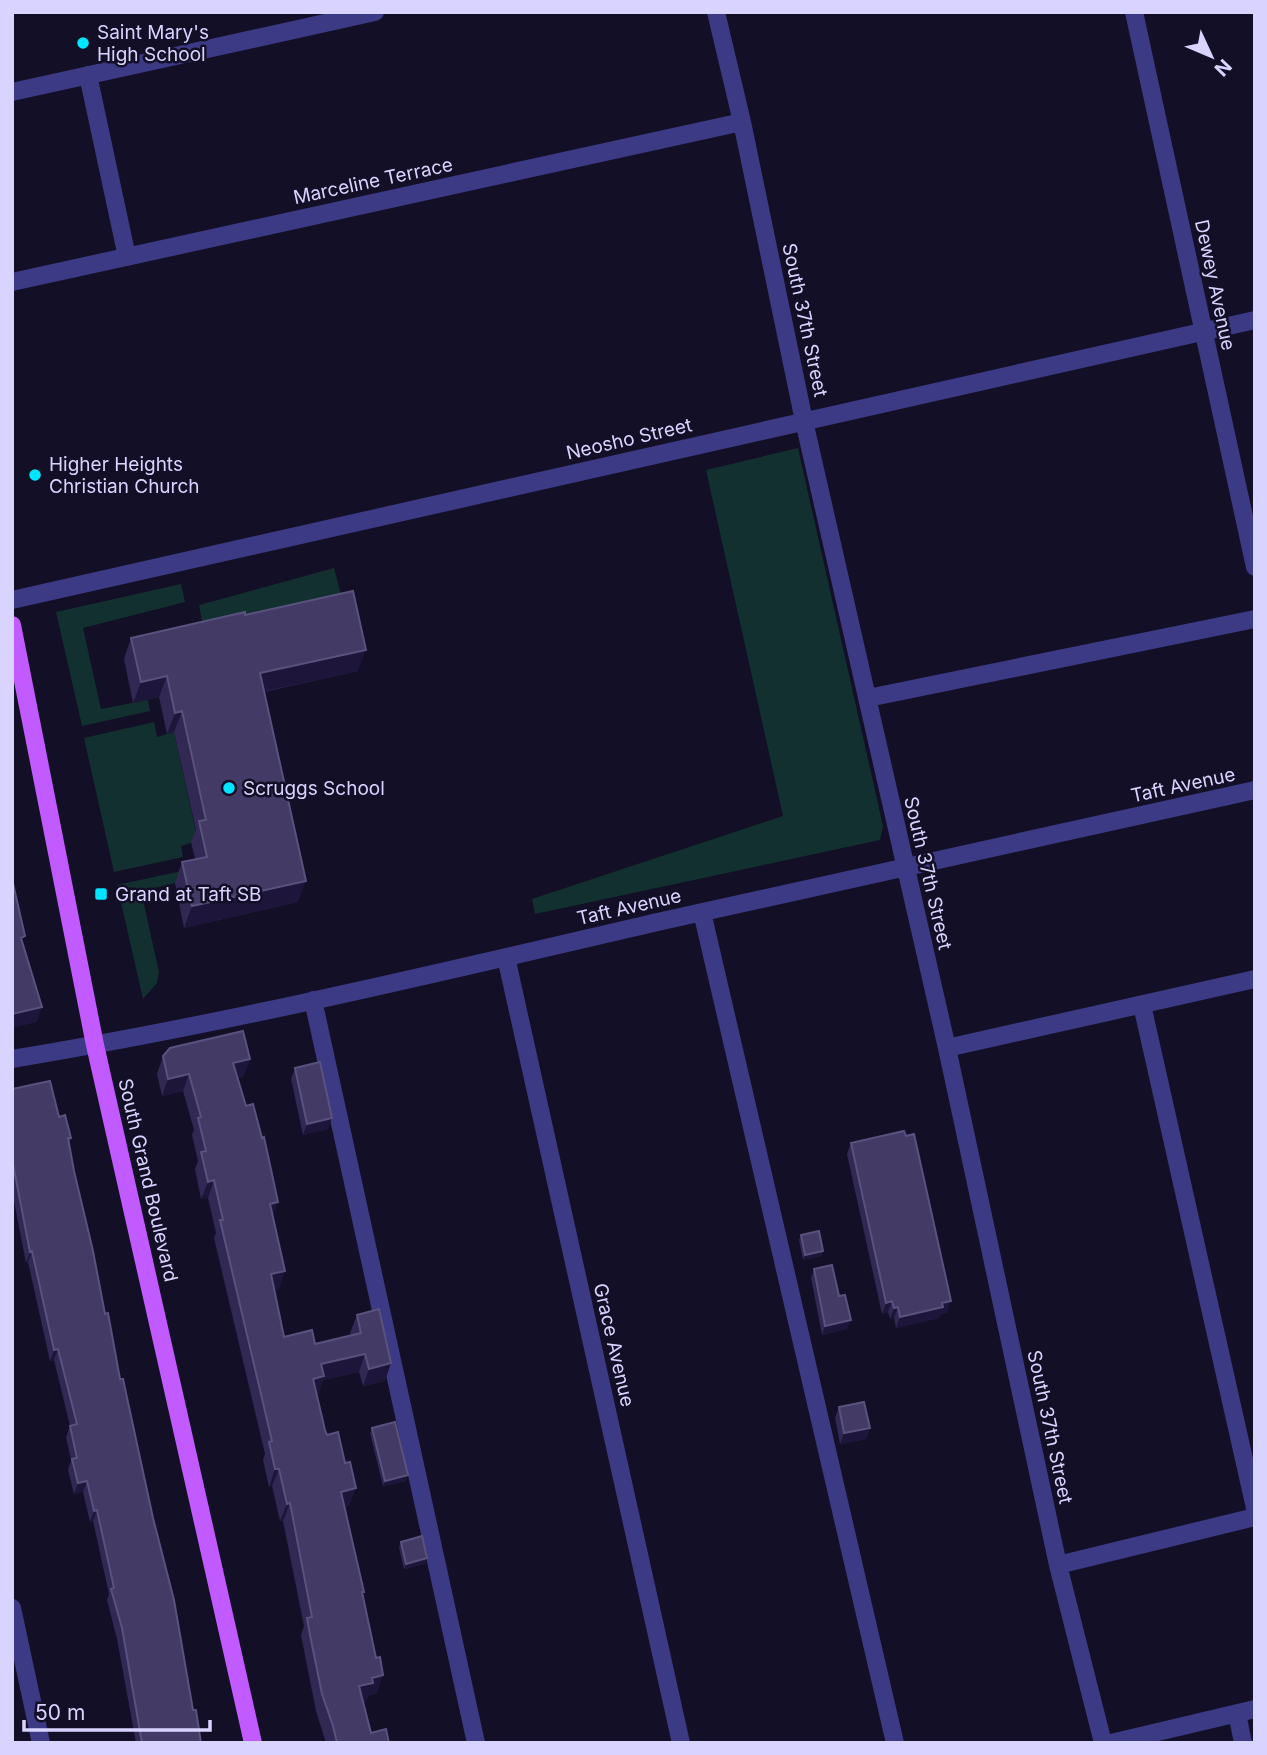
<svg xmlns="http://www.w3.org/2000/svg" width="1267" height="1755" font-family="Inter,sans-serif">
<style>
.green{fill:#12302f}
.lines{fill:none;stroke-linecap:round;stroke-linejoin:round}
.minor{stroke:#3d3a85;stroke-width:18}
.major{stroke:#c25bff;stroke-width:18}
.wall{fill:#312854}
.shaded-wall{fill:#1d163a}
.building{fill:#433a66;stroke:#5a527e;stroke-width:2}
.poi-dot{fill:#00e5ff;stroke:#130f26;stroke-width:2.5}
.labels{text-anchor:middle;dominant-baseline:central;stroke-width:5;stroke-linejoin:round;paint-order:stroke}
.poi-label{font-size:19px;fill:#d9d4ff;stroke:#130f26;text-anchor:start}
.street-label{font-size:19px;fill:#d9d4ff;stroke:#130f26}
</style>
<rect width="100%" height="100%" fill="#130f26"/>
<path class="green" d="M 798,448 L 883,826 L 880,840 L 535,914 L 532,899 L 783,816 L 706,470 Z
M 334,568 L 346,613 L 206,641 L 199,605 Z
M 181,584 L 185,602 L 83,628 L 101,709 L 148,700 L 150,711 L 82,726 L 56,612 Z
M 154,722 L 157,737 L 174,732 L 198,841 L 181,846 L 183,857 L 114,872 L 84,738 Z
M 186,870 L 188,880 L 141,891 L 159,972 L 157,983 L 143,999 L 117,885 Z"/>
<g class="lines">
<path class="minor" d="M 716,12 L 742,122 L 804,421 L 947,1048 L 1058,1565 L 1103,1743
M 1134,12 L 1255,567
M 88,75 L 127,257
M 12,92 L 375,12
M 12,282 L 742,122
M 12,600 L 1255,320
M 868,698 L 1255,619
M 702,912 L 895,1743
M 506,957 L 681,1743
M 313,1000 L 476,1743
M 1142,1005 L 1255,1508
M 947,1048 L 1255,979
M 12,1059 C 231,1023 446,971 662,921 C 859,876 1057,833 1255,790
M 1058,1565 L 1255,1517
M 12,1608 L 41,1743
M 1237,1713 L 1243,1743
M 1111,1743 L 1255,1709"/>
<path class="major" d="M 12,625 L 95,1045 L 253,1743"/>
</g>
<path class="wall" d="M 245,615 L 358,671 L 264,692 L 298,902 L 184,928 L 175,883 L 182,862 L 195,859 L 191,842 L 196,830 L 174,732 L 167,734 L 159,697 L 133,703 L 124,659 L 131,638 Z
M 163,1056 L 250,1059 L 243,1077 L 238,1078 L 273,1217 L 279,1289 L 274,1290 L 284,1337 L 315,1344 L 351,1335 L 350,1333 L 357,1315 L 385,1381 L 363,1386 L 359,1372 L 323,1380 L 318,1394 L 316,1394 L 325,1430 L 349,1506 L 344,1507 L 362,1595 L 377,1693 L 369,1695 L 366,1701 L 363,1702 L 371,1733 L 389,1743 L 326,1743 L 316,1711 L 301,1635 L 304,1626 L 283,1521 L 280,1521 L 272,1486 L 269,1487 L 263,1460 L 265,1454 L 214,1238 L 216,1233 L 208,1198 L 201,1199 L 195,1169 L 198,1161 L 192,1135 L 194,1130 L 183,1091 L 162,1096 L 157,1074 Z
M 295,1068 L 328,1129 L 303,1135 L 291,1079 Z
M 12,1089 L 59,1117 L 71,1138 L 69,1143 L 74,1171 L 201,1743 L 136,1743 L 117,1639 L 107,1600 L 109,1594 L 93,1521 L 90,1522 L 83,1492 L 74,1494 L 68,1470 L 71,1460 L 66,1437 L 70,1426 L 54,1360 L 50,1361 L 28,1262 L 26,1263 L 12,1191 Z
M 851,1143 L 947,1312 L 941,1314 L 939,1318 L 896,1328 L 894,1318 L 890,1319 L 888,1312 L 882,1314 L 847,1154 Z
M 801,1235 L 823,1251 L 821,1256 L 803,1260 L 799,1240 Z
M 814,1269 L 847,1329 L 822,1335 L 811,1278 Z
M 839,1407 L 870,1428 L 866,1439 L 840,1444 L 835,1418 Z
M 372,1428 L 406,1481 L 383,1486 L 370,1433 Z
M 401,1542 L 427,1558 L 425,1564 L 404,1569 L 399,1547 Z"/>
<path class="shaded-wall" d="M 366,650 L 358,671 L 252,694 L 260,673 Z
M 167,676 L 159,697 L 133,703 L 141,682 Z
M 182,711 L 174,732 L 167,734 L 175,713 Z
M 306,881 L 298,902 L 184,928 L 192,906 Z
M 42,1007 L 37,1022 L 12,1028 L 12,1014 Z
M 250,1059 L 243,1077 L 227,1081 L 233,1063 Z
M 189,1074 L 183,1091 L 162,1096 L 168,1079 Z
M 332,1118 L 328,1129 L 303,1135 L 307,1124 Z
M 214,1180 L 208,1198 L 201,1199 L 208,1182 Z
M 278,1202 L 272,1219 L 270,1204 Z
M 32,1251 L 28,1262 L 26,1263 L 30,1252 Z
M 823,1251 L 821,1256 L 803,1260 L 805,1255 Z
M 285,1271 L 279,1289 L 265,1292 L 271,1274 Z
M 892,1301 L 888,1312 L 882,1314 L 886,1303 Z
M 951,1301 L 947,1312 L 941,1314 L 939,1318 L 896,1328 L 900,1317 Z
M 898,1307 L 894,1318 L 890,1319 L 894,1308 Z
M 851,1320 L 847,1329 L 822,1335 L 825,1326 Z
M 58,1349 L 54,1360 L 50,1361 L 54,1350 Z
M 365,1354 L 359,1372 L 323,1380 L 318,1394 L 306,1397 L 313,1379 L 321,1364 Z
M 391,1363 L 385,1381 L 363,1386 L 369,1369 Z
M 870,1428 L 866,1439 L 840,1444 L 844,1433 Z
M 275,1469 L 279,1469 L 272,1486 L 269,1487 Z
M 408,1475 L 406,1481 L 383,1486 L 385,1481 Z
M 87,1481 L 83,1492 L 74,1494 L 78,1483 Z
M 356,1488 L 349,1506 L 334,1509 L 341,1492 Z
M 290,1503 L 283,1521 L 280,1521 L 287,1504 Z
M 97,1510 L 93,1521 L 90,1522 L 94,1511 Z
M 427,1558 L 425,1564 L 404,1569 L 406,1564 Z
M 383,1675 L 377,1693 L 369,1695 L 366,1701 L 353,1704 L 359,1686 L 372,1678 Z"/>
<path class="building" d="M 353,591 L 366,650 L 260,673 L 306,881 L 192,906 L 182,862 L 207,857 L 199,821 L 206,820 L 182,711 L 175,713 L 167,676 L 141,682 L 131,638 L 245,612 L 245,615 Z
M 12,879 L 25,936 L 21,938 L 42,1007 L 12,1014 Z
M 243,1031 L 250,1059 L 233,1063 L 246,1106 L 253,1104 L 262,1138 L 264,1137 L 278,1202 L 270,1204 L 285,1271 L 271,1274 L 284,1337 L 312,1330 L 315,1344 L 361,1333 L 357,1315 L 379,1309 L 391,1363 L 369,1369 L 365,1354 L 321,1364 L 324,1376 L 313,1379 L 325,1430 L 327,1435 L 338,1432 L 345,1463 L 350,1462 L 356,1488 L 341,1492 L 364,1592 L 362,1592 L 376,1658 L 380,1657 L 383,1675 L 372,1678 L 373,1683 L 359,1686 L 371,1733 L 386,1729 L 389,1743 L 337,1743 L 333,1726 L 322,1694 L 310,1635 L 307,1618 L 312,1617 L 290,1503 L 287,1504 L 279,1469 L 275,1469 L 269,1442 L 272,1441 L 220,1220 L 223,1220 L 214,1180 L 208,1182 L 201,1152 L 206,1151 L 198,1118 L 201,1117 L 189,1074 L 168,1079 L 163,1056 L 170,1048 Z
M 320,1062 L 332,1118 L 307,1124 L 295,1068 Z
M 50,1081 L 59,1117 L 65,1115 L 71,1138 L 68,1138 L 74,1171 L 93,1251 L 105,1314 L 108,1313 L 120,1379 L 123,1379 L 153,1518 L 174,1600 L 193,1710 L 196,1710 L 201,1743 L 142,1743 L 122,1628 L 111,1589 L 114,1588 L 97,1510 L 94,1511 L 87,1481 L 78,1483 L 72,1459 L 77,1458 L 70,1426 L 77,1424 L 58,1349 L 54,1350 L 32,1251 L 30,1252 L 12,1159 L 12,1089 Z
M 904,1131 L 906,1136 L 914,1134 L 951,1301 L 942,1303 L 943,1307 L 900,1317 L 898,1307 L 894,1308 L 892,1301 L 886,1303 L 851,1143 Z
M 819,1231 L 823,1251 L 805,1255 L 801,1235 Z
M 832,1265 L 839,1296 L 845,1295 L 851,1320 L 825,1326 L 814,1269 Z
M 864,1402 L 870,1428 L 844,1433 L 839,1407 Z
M 395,1422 L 408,1475 L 385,1481 L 372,1428 Z
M 422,1536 L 427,1558 L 406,1564 L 401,1542 Z"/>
<g class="poi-dot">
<circle cx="83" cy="43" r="7"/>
<circle cx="35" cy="475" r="7"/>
<circle cx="229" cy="788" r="7"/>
<rect x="94" y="887" width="14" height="14" rx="3.5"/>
</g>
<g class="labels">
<g class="poi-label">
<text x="97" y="32">Saint Mary's<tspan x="97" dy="22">High School</tspan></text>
<text x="49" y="464">Higher Heights<tspan x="49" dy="22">Christian Church</tspan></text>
<text x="243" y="788">Scruggs School</text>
<text x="115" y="894">Grand at Taft SB</text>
</g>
<g class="street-label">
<text transform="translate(373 181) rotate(-12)">Marceline Terrace</text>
<text transform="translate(1215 285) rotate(78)">Dewey Avenue</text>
<text transform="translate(805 320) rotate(78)">South 37th Street</text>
<text transform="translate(629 439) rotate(-13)">Neosho Street</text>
<text transform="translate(1183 785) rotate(-12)">Taft Avenue</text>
<text transform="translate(928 873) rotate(77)">South 37th Street</text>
<text transform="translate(629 907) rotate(-13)">Taft Avenue</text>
<text transform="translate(148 1180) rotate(77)">South Grand Boulevard</text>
<text transform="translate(614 1345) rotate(77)">Grace Avenue</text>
<text transform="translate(1050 1427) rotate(78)">South 37th Street</text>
</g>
</g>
<rect width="1267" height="1755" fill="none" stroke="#d9d4ff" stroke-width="28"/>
<g transform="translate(1211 56) rotate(134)" stroke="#130f26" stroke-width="5" paint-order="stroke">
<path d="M0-5L12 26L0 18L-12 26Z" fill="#d9d4ff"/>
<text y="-10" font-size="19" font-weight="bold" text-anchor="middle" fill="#d9d4ff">N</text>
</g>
<path d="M24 1720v10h186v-10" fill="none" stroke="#d9d4ff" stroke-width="3.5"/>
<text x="35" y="1720" font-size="21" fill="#d9d4ff" stroke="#130f26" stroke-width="5" paint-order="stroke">50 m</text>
</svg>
